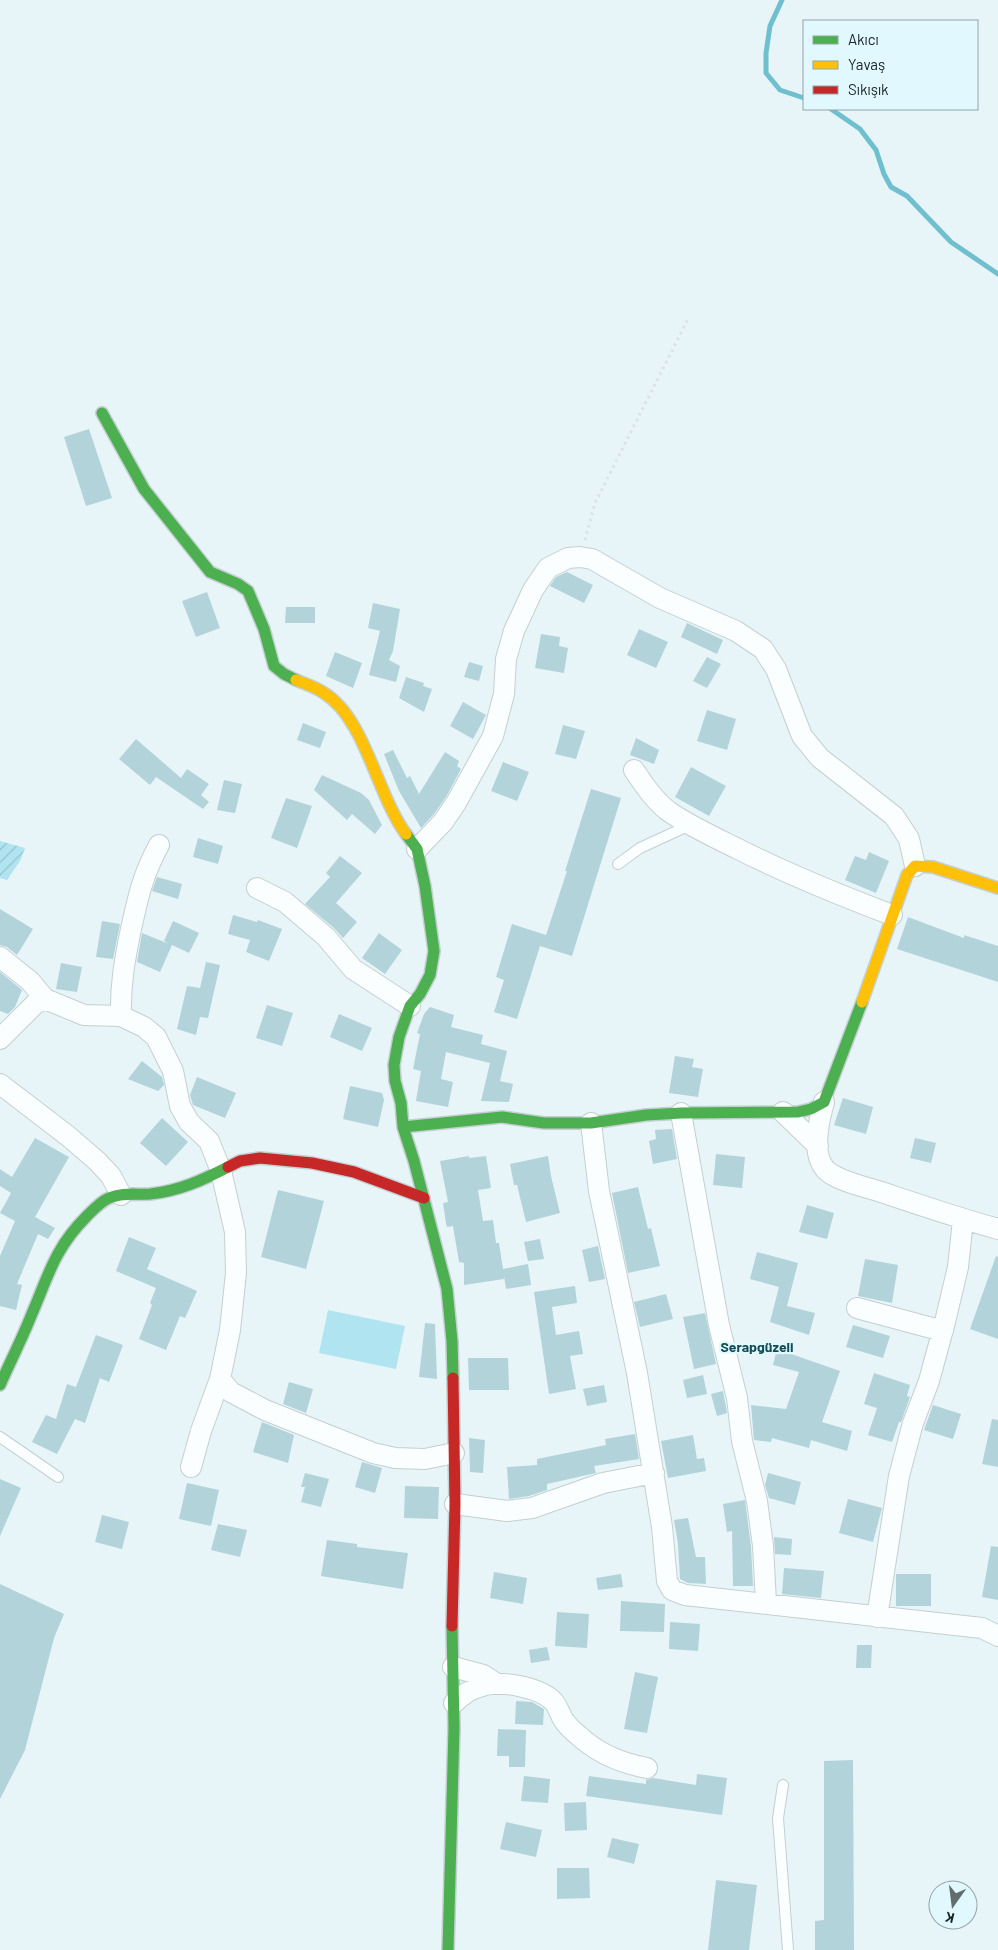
<svg xmlns="http://www.w3.org/2000/svg" width="998" height="1950" font-family="Barlow,sans-serif">
<style>
.grass{fill:#afe4f0}
.garden{fill:url(#garden-furrows)}
.lines{fill:none;stroke-linecap:round;stroke-linejoin:round}
.stream{stroke:#6fbfcf;stroke-width:5}
.building{fill:#b2d3da}
.lane-casing{stroke:#c4cfd1;stroke-width:12}
.street-casing{stroke:#c4cfd1;stroke-width:22}
.fast-casing{stroke:#c4cfd1;stroke-width:14}
.slow-casing{stroke:#c4cfd1;stroke-width:14}
.jam-casing{stroke:#c4cfd1;stroke-width:14}
.path{stroke:#dee1e3;stroke-width:3;stroke-dasharray:2.5 4;stroke-linecap:butt}
.lane{stroke:#fbfefe;stroke-width:10}
.street{stroke:#fbfefe;stroke-width:20}
.fast{stroke:#4caf50;stroke-width:11}
.slow{stroke:#ffc107;stroke-width:11}
.jam{stroke:#c62828;stroke-width:11}
.labels{text-anchor:middle;dominant-baseline:central;stroke-width:4.5;stroke-linejoin:round;paint-order:stroke}
.neighbourhood-label{font-size:14px;font-weight:bold;fill:#124c57;stroke:#e1f9fe}
</style>
<defs>
<pattern id="garden-furrows" width="10" height="10" patternUnits="userSpaceOnUse" patternTransform="scale(1.25)"><rect width="10" height="10" fill="#afe4f0"/><path d="M-1 1l2-2M0 10L10 0M9 11l2-2" fill="none" stroke="#96c3ce"/></pattern>
</defs>
<rect width="100%" height="100%" fill="#e7f5f8"/>
<path class="grass" d="M 328,1310 L 405,1326 L 396,1369 L 319,1353 Z"/>
<path class="garden" d="M 0,841 L 25,848 L 20,861 L 7,880 L 0,878 Z"/>
<g class="lines">
<path class="stream" d="M 782,0 L 770,26 L 766,53 L 766,73 L 780,90 L 804,98
M 831,109 L 860,129 L 876,150 L 884,174 L 891,187 L 907,196 L 951,242 L 998,274"/>
</g>
<path class="building" d="M 89,429 L 112,498 L 86,506 L 64,437 Z
M 567,572 L 593,585 L 584,603 L 550,586 L 556,577 Z
M 207,592 L 220,628 L 196,637 L 182,601 Z
M 373,603 L 400,609 L 393,651 L 389,660 L 400,666 L 396,682 L 369,675 L 380,631 L 368,628 Z
M 286,607 L 315,607 L 315,623 L 285,623 Z
M 687,623 L 723,640 L 717,654 L 681,637 Z
M 639,629 L 668,642 L 656,668 L 627,655 Z
M 541,634 L 560,637 L 559,646 L 568,648 L 564,673 L 535,668 Z
M 335,652 L 362,663 L 353,688 L 326,676 Z
M 707,657 L 721,664 L 707,688 L 693,681 Z
M 469,662 L 483,666 L 479,681 L 464,677 Z
M 406,677 L 424,683 L 423,686 L 432,689 L 424,712 L 399,698 Z
M 463,702 L 486,715 L 473,739 L 450,726 Z
M 707,710 L 736,719 L 727,750 L 697,741 Z
M 303,723 L 326,732 L 320,748 L 297,740 Z
M 563,725 L 585,731 L 576,759 L 555,754 Z
M 636,738 L 659,750 L 654,764 L 630,755 Z
M 136,739 L 181,778 L 187,769 L 209,784 L 201,795 L 209,802 L 203,809 L 156,777 L 150,785 L 119,759 Z
M 393,750 L 407,778 L 410,776 L 419,794 L 445,752 L 459,761 L 457,766 L 461,769 L 446,797 L 434,814 L 421,828 L 399,791 L 384,754 Z
M 503,762 L 529,772 L 517,801 L 491,791 Z
M 691,767 L 726,786 L 709,816 L 675,797 Z
M 322,775 L 361,793 L 369,800 L 382,825 L 375,834 L 352,814 L 347,820 L 314,790 Z
M 224,780 L 242,784 L 235,813 L 217,810 Z
M 591,789 L 621,798 L 572,956 L 540,946 L 517,1019 L 494,1012 L 504,980 L 496,977 L 512,924 L 546,935 L 567,871 L 565,871 Z
M 286,798 L 312,806 L 297,848 L 271,838 Z
M 198,838 L 223,846 L 218,864 L 193,857 Z
M 869,852 L 889,861 L 876,893 L 845,880 L 855,856 L 866,860 Z
M 340,856 L 362,873 L 336,903 L 357,922 L 343,938 L 334,928 L 305,904 L 330,877 L 326,873 Z
M 157,877 L 182,884 L 178,899 L 152,891 Z
M 0,909 L 33,929 L 17,955 L 7,947 L 0,945 Z
M 233,915 L 257,922 L 258,920 L 282,929 L 269,961 L 246,952 L 250,940 L 228,934 Z
M 908,917 L 964,938 L 964,935 L 998,946 L 998,982 L 897,949 Z
M 102,921 L 120,924 L 113,959 L 96,957 Z
M 173,921 L 199,933 L 189,953 L 172,945 L 160,972 L 137,962 L 142,933 L 169,944 L 164,941 Z
M 379,933 L 402,950 L 385,974 L 362,958 Z
M 206,962 L 220,965 L 208,1018 L 200,1017 L 196,1035 L 177,1029 L 187,986 L 200,988 Z
M 61,963 L 82,967 L 77,992 L 56,989 Z
M 0,972 L 22,990 L 15,1007 L 8,1014 L 0,1011 Z
M 267,1005 L 293,1013 L 282,1046 L 256,1038 Z
M 430,1007 L 454,1015 L 451,1027 L 483,1035 L 481,1044 L 507,1051 L 500,1081 L 513,1084 L 509,1102 L 481,1101 L 490,1063 L 446,1052 L 441,1079 L 453,1082 L 448,1107 L 416,1101 L 421,1071 L 413,1069 L 420,1034 L 417,1033 L 424,1014 Z
M 339,1014 L 372,1028 L 362,1051 L 330,1037 Z
M 675,1056 L 694,1059 L 692,1067 L 703,1069 L 698,1097 L 669,1093 Z
M 142,1061 L 162,1077 L 164,1085 L 158,1091 L 128,1079 Z
M 197,1077 L 236,1093 L 225,1118 L 193,1105 L 190,1095 Z
M 350,1086 L 382,1093 L 384,1100 L 378,1127 L 343,1119 Z
M 843,1098 L 873,1107 L 866,1134 L 834,1125 Z
M 162,1118 L 188,1142 L 166,1166 L 140,1143 Z
M 672,1129 L 677,1159 L 653,1164 L 649,1141 L 656,1139 L 655,1130 Z
M 35,1138 L 69,1157 L 35,1217 L 55,1228 L 48,1239 L 38,1234 L 17,1284 L 22,1285 L 16,1310 L 0,1306 L 0,1256 L 15,1221 L 0,1213 L 11,1193 L 0,1186 L 0,1169 L 12,1177 Z
M 915,1138 L 936,1143 L 931,1163 L 910,1158 Z
M 716,1154 L 745,1157 L 742,1188 L 713,1185 Z
M 469,1156 L 469,1158 L 486,1156 L 491,1188 L 478,1190 L 483,1221 L 493,1220 L 496,1243 L 499,1243 L 503,1269 L 528,1264 L 531,1285 L 506,1289 L 504,1276 L 504,1279 L 464,1285 L 464,1263 L 459,1262 L 453,1226 L 447,1227 L 446,1223 L 443,1203 L 448,1202 L 440,1161 Z
M 548,1156 L 551,1176 L 560,1213 L 526,1222 L 517,1185 L 514,1185 L 510,1164 Z
M 638,1187 L 648,1229 L 651,1228 L 660,1266 L 628,1273 L 612,1193 Z
M 278,1190 L 324,1201 L 306,1269 L 261,1257 Z
M 807,1205 L 834,1213 L 827,1239 L 799,1232 Z
M 129,1237 L 156,1248 L 147,1269 L 197,1291 L 185,1318 L 180,1316 L 166,1350 L 139,1339 L 152,1305 L 150,1303 L 156,1288 L 116,1271 Z
M 540,1239 L 544,1259 L 528,1261 L 524,1242 Z
M 598,1246 L 605,1279 L 589,1282 L 582,1250 Z
M 757,1252 L 798,1263 L 787,1306 L 815,1313 L 809,1335 L 770,1322 L 779,1287 L 750,1279 Z
M 996,1256 L 998,1257 L 998,1339 L 970,1329 Z
M 865,1259 L 898,1265 L 892,1303 L 858,1296 Z
M 575,1286 L 577,1303 L 552,1307 L 556,1335 L 579,1331 L 583,1354 L 570,1356 L 576,1389 L 549,1394 L 534,1292 Z
M 666,1294 L 673,1319 L 640,1327 L 634,1302 Z
M 705,1313 L 716,1364 L 694,1369 L 683,1317 Z
M 425,1323 L 435,1324 L 437,1379 L 419,1377 Z
M 853,1325 L 890,1336 L 883,1358 L 846,1347 Z
M 96,1335 L 123,1345 L 109,1382 L 100,1378 L 85,1423 L 75,1419 L 57,1454 L 32,1442 L 46,1415 L 56,1419 L 67,1384 L 76,1387 Z
M 777,1349 L 840,1371 L 822,1422 L 852,1431 L 847,1451 L 811,1440 L 809,1448 L 772,1438 L 771,1442 L 754,1440 L 751,1405 L 786,1409 L 799,1372 L 773,1365 Z
M 468,1358 L 508,1358 L 509,1390 L 469,1390 Z
M 874,1373 L 910,1385 L 907,1396 L 910,1397 L 901,1422 L 899,1422 L 892,1442 L 868,1435 L 877,1408 L 864,1404 Z
M 703,1375 L 707,1394 L 687,1398 L 683,1380 Z
M 289,1382 L 313,1389 L 306,1413 L 283,1404 Z
M 604,1385 L 607,1402 L 587,1406 L 583,1389 Z
M 723,1391 L 727,1413 L 717,1416 L 711,1394 Z
M 933,1405 L 961,1414 L 953,1439 L 924,1430 Z
M 992,1419 L 998,1420 L 998,1467 L 982,1464 Z
M 262,1422 L 294,1435 L 288,1463 L 253,1452 Z
M 635,1434 L 639,1459 L 594,1466 L 596,1473 L 547,1484 L 547,1490 L 529,1496 L 509,1499 L 507,1467 L 537,1465 L 537,1459 L 606,1445 L 605,1439 Z
M 693,1435 L 697,1459 L 704,1458 L 706,1471 L 668,1478 L 661,1441 Z
M 469,1438 L 485,1440 L 483,1473 L 470,1472 Z
M 362,1462 L 382,1468 L 375,1493 L 355,1487 Z
M 305,1473 L 329,1479 L 321,1507 L 301,1502 L 305,1487 L 301,1487 Z
M 768,1473 L 801,1482 L 795,1505 L 769,1498 L 765,1485 Z
M 0,1479 L 21,1488 L 0,1536 Z
M 187,1483 L 219,1490 L 211,1526 L 179,1519 Z
M 405,1486 L 439,1487 L 438,1519 L 404,1518 Z
M 848,1499 L 882,1508 L 873,1542 L 839,1533 Z
M 745,1500 L 751,1547 L 753,1586 L 733,1586 L 732,1531 L 727,1532 L 723,1504 Z
M 102,1515 L 129,1522 L 122,1549 L 95,1542 Z
M 688,1518 L 696,1557 L 705,1557 L 706,1584 L 688,1583 L 680,1579 L 678,1544 L 674,1520 Z
M 218,1524 L 247,1530 L 240,1557 L 211,1550 Z
M 774,1537 L 792,1539 L 791,1555 L 775,1554 Z
M 327,1540 L 357,1544 L 357,1547 L 408,1553 L 403,1589 L 321,1576 Z
M 991,1546 L 998,1547 L 998,1600 L 982,1597 Z
M 784,1568 L 824,1571 L 821,1598 L 782,1594 Z
M 494,1572 L 527,1578 L 523,1604 L 490,1598 Z
M 621,1574 L 623,1587 L 598,1590 L 596,1578 Z
M 896,1574 L 931,1574 L 931,1606 L 896,1606 Z
M 0,1584 L 64,1614 L 54,1638 L 25,1750 L 0,1799 Z
M 621,1601 L 665,1604 L 664,1632 L 620,1631 Z
M 557,1612 L 589,1614 L 587,1648 L 555,1646 Z
M 670,1622 L 700,1624 L 698,1651 L 669,1649 Z
M 857,1645 L 872,1645 L 871,1668 L 856,1668 Z
M 547,1647 L 550,1660 L 531,1663 L 529,1650 Z
M 635,1672 L 658,1677 L 647,1733 L 624,1729 Z
M 516,1701 L 532,1702 L 544,1709 L 543,1725 L 515,1724 Z
M 498,1729 L 526,1730 L 525,1767 L 509,1767 L 509,1756 L 497,1756 Z
M 853,1760 L 854,1950 L 815,1950 L 815,1921 L 824,1920 L 824,1761 Z
M 697,1774 L 727,1778 L 722,1815 L 586,1796 L 589,1776 L 646,1784 L 646,1780 L 653,1778 L 696,1785 Z
M 524,1776 L 550,1779 L 548,1803 L 521,1801 Z
M 586,1802 L 587,1830 L 565,1831 L 564,1803 Z
M 506,1822 L 542,1830 L 536,1857 L 500,1849 Z
M 612,1838 L 639,1844 L 634,1864 L 607,1857 Z
M 557,1868 L 589,1868 L 590,1898 L 557,1899 Z
M 716,1880 L 757,1885 L 749,1950 L 708,1950 Z"/>
<g class="lines">
<defs>
<path id="lane" d="M 618,864 L 640,848 L 690,825
M 0,1437 L 58,1477
M 783,1785 L 778,1818 L 788,1950"/>
<path id="street" d="M 634,770 C 644,785 656,803 671,813 C 692,827 716,838 738,849 C 788,874 839,895 892,915
M 417,849 L 443,822 L 456,803 L 493,736 L 504,694 L 506,659 L 514,631 L 533,590 L 548,568 L 568,558 L 580,557 L 592,559 L 660,598 L 736,631 L 763,649 L 776,669 L 802,736 L 820,758 L 894,816 L 909,839 L 915,866
M 257,888 L 285,902 L 326,937 L 353,969 L 410,1006
M 0,957 L 30,981 L 45,999
M 121,1016 C 120,985 125,958 131,929 C 138,897 143,874 159,845
M 0,1039 L 35,1004 L 45,999 L 84,1015 L 121,1016 L 144,1027 L 156,1037 L 173,1071 L 180,1106 L 189,1122 L 209,1141 L 221,1171 L 235,1232 L 236,1273 L 230,1330 L 220,1379 L 201,1431 L 191,1467
M 0,1084 L 68,1136 L 97,1161 L 111,1176 L 121,1195
M 824,1102 C 819,1120 811,1153 825,1169 C 836,1181 866,1187 881,1192 C 920,1205 958,1218 998,1229
M 783,1112 L 818,1146
M 681,1113 L 719,1325 L 737,1398 L 742,1441 L 757,1501 L 763,1546 L 766,1603
M 591,1123 L 599,1191 L 637,1373 L 662,1527 L 667,1581 L 672,1590 L 685,1595 L 982,1628 L 998,1636
M 857,1308 L 943,1331
M 220,1379 L 231,1392 L 265,1410 L 373,1453 L 395,1458 L 425,1459 L 454,1453
M 455,1504 L 507,1511 L 532,1508 L 603,1483 L 654,1473
M 877,1617 L 899,1476 L 913,1423 L 929,1381 L 945,1322 L 958,1267 L 963,1220
M 453,1667 L 483,1675 L 497,1684
M 454,1703 C 461,1696 469,1690 479,1687 C 498,1679 540,1687 554,1702 C 558,1707 560,1714 563,1719 C 567,1727 578,1735 585,1741 C 602,1755 626,1764 647,1768"/>
<path id="fast" d="M 102,413 L 144,489 L 210,572 L 238,584 L 248,591 L 264,629 L 274,666 L 284,674 L 296,680
M 406,834 L 417,849 L 425,886 L 434,951 L 430,975 L 420,994 L 410,1006 L 399,1037 L 394,1065 L 395,1081 L 401,1103 L 403,1127 L 414,1161 L 447,1289 L 452,1341 L 453,1378
M 403,1127 L 502,1117 L 544,1123 L 591,1123 L 646,1115 L 681,1113 L 798,1112 L 811,1109 L 824,1102 L 862,1002
M 0,1385 C 10,1362 22,1339 31,1316 C 48,1277 54,1249 86,1217 C 93,1210 100,1202 109,1198 C 122,1192 137,1195 150,1194 C 179,1191 203,1180 228,1167
M 448,1950 L 454,1728 L 452,1626"/>
<path id="slow" d="M 296,680 C 305,684 316,687 324,693 C 365,718 377,795 406,834
M 862,1002 L 907,875 L 915,866 L 933,867 L 998,888"/>
<path id="jam" d="M 228,1167 L 240,1161 L 260,1158 L 312,1163 L 354,1172 L 424,1198
M 452,1626 L 455,1504 L 453,1378"/>
</defs>
<use href="#lane" class="lane-casing"/>
<use href="#street" class="street-casing"/>
<use href="#fast" class="fast-casing"/>
<use href="#slow" class="slow-casing"/>
<use href="#jam" class="jam-casing"/>
<path class="path" d="M 585,540 L 595,503 L 688,319"/>
<use href="#lane" class="lane"/>
<use href="#street" class="street"/>
<use href="#fast" class="fast"/>
<use href="#slow" class="slow"/>
<use href="#jam" class="jam"/>
</g>
<g class="labels">
<g class="neighbourhood-label">
<text x="757" y="1346">Serapgüzeli</text>
</g>
</g>
<rect x="803" y="20" width="175" height="90" fill="#e1f9fe" stroke="#92a4a8"/>
<rect x="813" y="36" width="25" height="8" fill="#4caf50" stroke="#92a4a8"/>
<text x="848" y="45" font-size="15" fill="#1b2426">Akıcı</text>
<rect x="813" y="61" width="25" height="8" fill="#ffc107" stroke="#92a4a8"/>
<text x="848" y="70" font-size="15" fill="#1b2426">Yavaş</text>
<rect x="813" y="86" width="25" height="8" fill="#c62828" stroke="#92a4a8"/>
<text x="848" y="95" font-size="15" fill="#1b2426">Sıkışık</text>
<g transform="translate(953 1905) rotate(194)"><circle r="24" fill="#e1f9fe" stroke="#92a4a8"/>
<path d="M0-4L9 19L0 12L-9 19Z" fill="#626d70"/>
<text y="-8" font-size="14" font-weight="bold" text-anchor="middle" fill="#1b2426">K</text>
</g>
</svg>
